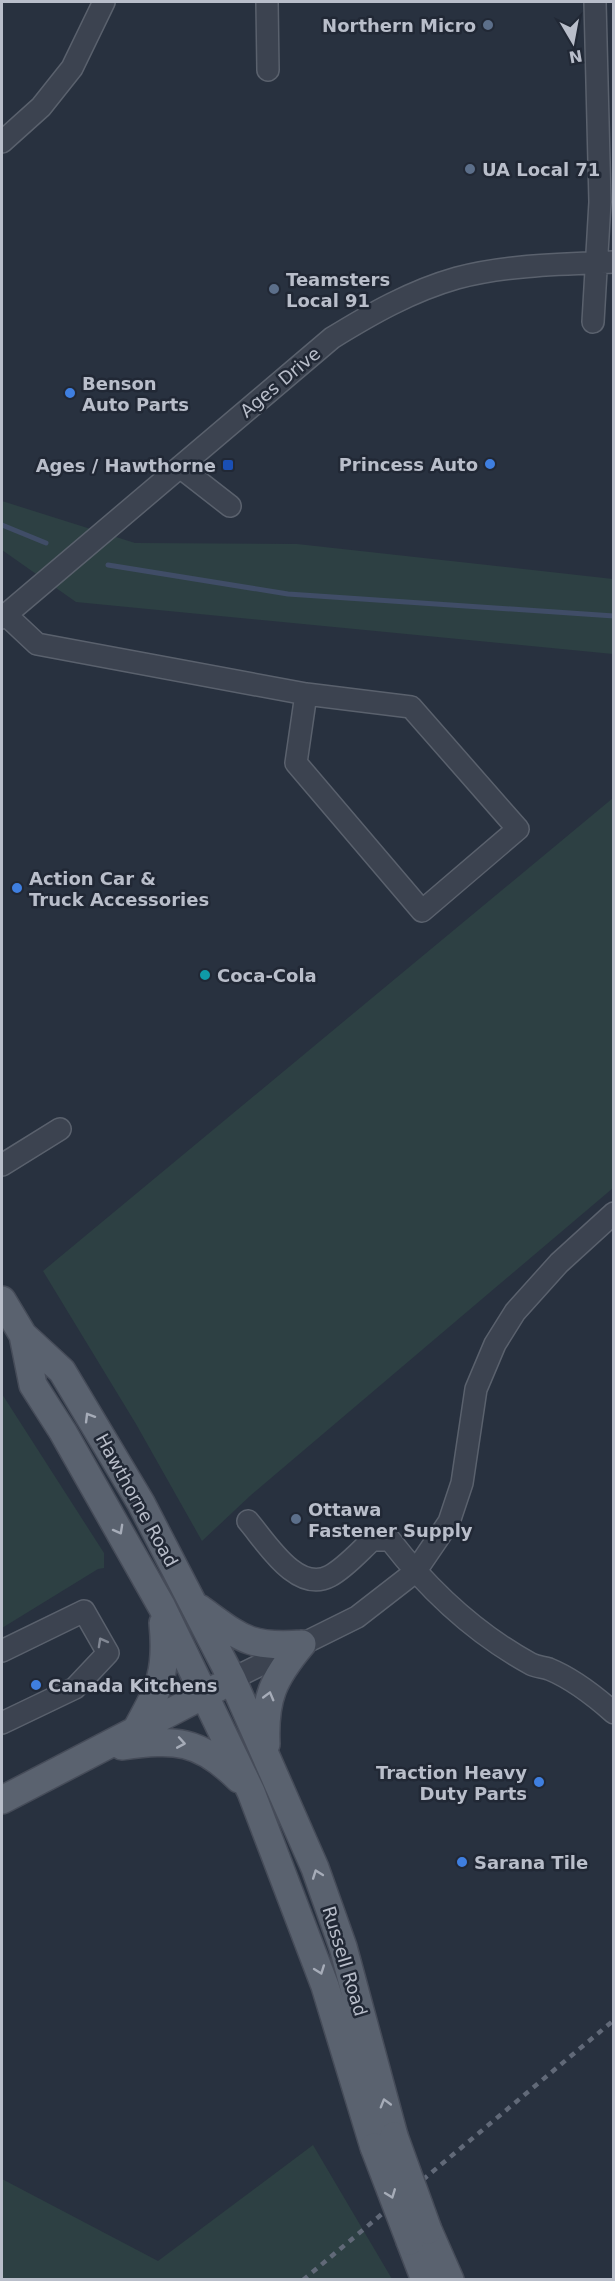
<svg xmlns="http://www.w3.org/2000/svg" width="615" height="2281" font-family="'DejaVu Sans',sans-serif">
<style>
.green{fill:#2d4043}
.lines{fill:none;stroke-linecap:round;stroke-linejoin:round}
.stream{stroke:#404d67;stroke-width:5}
.minor-casing{stroke:#5a616d;stroke-width:24}
.major-casing{stroke:#464c59;stroke-width:30}
.minor{stroke:#3c4350;stroke-width:21}
.major{stroke:#5a626f;stroke-width:27}
.rail{stroke:#616978;stroke-width:4.5;stroke-dasharray:6 6;stroke-linecap:butt}
.major-bridge-casing{stroke:#464c59;stroke-width:30;stroke-linecap:butt}
.major-bridge{stroke:#5a626f;stroke-width:27}
.oneway{stroke:#a6acb8}
.oneway2{stroke:#818793}
.service-dot{fill:#5c6f8a;stroke:#212835;stroke-width:2}
.shop-dot{fill:#3f7fe0;stroke:#212835;stroke-width:2}
.transit-dot{fill:#1a4fb4;stroke:#212835;stroke-width:2}
.culture-dot{fill:#0f9aa8;stroke:#212835;stroke-width:2}
.labels{text-anchor:middle;dominant-baseline:central;stroke-width:5;stroke-linejoin:round;paint-order:stroke}
.poi-label{font-size:18px;font-weight:bold;fill:#b9beca;stroke:#212835;text-anchor:start}
.street-label{font-size:18px;fill:#b9beca;stroke:#212835}
</style>
<rect width="100%" height="100%" fill="#28313f"/>
<path class="green" d="M 2,501 L 135,543 L 297,544 L 613,579 L 613,654 L 76,602 L 2,550 Z
M 613,798 L 613,1188 L 251,1495 L 202,1541 L 136,1424 L 43,1271 Z
M 2,1394 L 104,1553 L 104,1568 L 98,1569 L 2,1628 Z
M 313,2145 L 392,2279 L 2,2279 L 2,2179 L 158,2261 Z"/>
<g class="lines">
<path class="stream" d="M 2,525 L 46,543
M 108,565 L 288,594 L 614,616"/>
<defs>
<path id="minor" d="M 267,2 L 268,70
M 2,142 L 41,107 L 72,68 L 104,2
M 593,322 L 600,202 L 595,2
M 180,467 L 230,506
M 5,614 L 37,644 L 306,694 L 411,707 L 518,829 L 422,911 L 296,763 L 306,694
M 2,618 L 332,338 C 371,314 411,291 457,278 C 506,265 562,264 614,262
M 2,1165 L 60,1129
M 248,1521 C 266,1542 297,1594 330,1576 C 345,1568 359,1552 372,1540 L 390,1540 C 428,1589 476,1634 531,1664 C 537,1667 543,1667 549,1669 C 571,1678 596,1697 614,1713
M 2,1651 L 84,1611 L 108,1653 L 75,1688 L 2,1723
M 232,1679 L 357,1617 L 415,1572 L 449,1522 L 462,1483 L 476,1389 L 495,1344 L 515,1312 L 559,1263 L 614,1213"/>
<path id="major" d="M 2,1300 L 23,1335 L 62,1371 L 141,1503 L 232,1679 L 315,1868 L 343,1947 L 394,2136
M 23,1335 L 33,1385 L 63,1432 L 162,1607 L 251,1792 L 325,1986 L 374,2147
M 199,1608 C 241,1638 248,1648 302,1644
M 135,1732 C 159,1688 168,1674 163,1623
M 266,1744 C 264,1698 273,1679 302,1644
M 122,1746 C 175,1739 199,1739 239,1779
M 2,1800 L 219,1687
M 428,2230 L 450,2280
M 410,2241 L 425,2280"/>
</defs>
<use href="#minor" class="minor-casing"/>
<use href="#major" class="major-casing"/>
<use href="#minor" class="minor"/>
<use href="#major" class="major"/>
<path class="rail" d="M 303,2280 L 614,2020"/>
<defs>
<path id="major-bridge" d="M 394,2136 L 428,2230
M 374,2147 L 410,2241"/>
</defs>
<use href="#major-bridge" class="major-bridge-casing"/>
<use href="#major-bridge" class="major-bridge"/>
</g>
<defs><path id="oneway-chevron" d="M-2-3.5L2.5 0L-2 3.5" fill="none" stroke-width="1.6" stroke-linecap="round" stroke-linejoin="round" transform="scale(1.5)"/></defs>
<g class="oneway">
<use href="#oneway-chevron" transform="translate(89 1417) rotate(-121)"/>
<use href="#oneway-chevron" transform="translate(119 1530) rotate(61)"/>
<use href="#oneway-chevron" transform="translate(269 1696) rotate(-75)"/>
<use href="#oneway-chevron" transform="translate(181 1743) rotate(10)"/>
<use href="#oneway-chevron" transform="translate(317 1874) rotate(-110)"/>
<use href="#oneway-chevron" transform="translate(320 1970) rotate(70)"/>
<use href="#oneway-chevron" transform="translate(385 2103) rotate(-106)"/>
<use href="#oneway-chevron" transform="translate(391 2194) rotate(69)"/>
</g>
<use class="oneway2" href="#oneway-chevron" transform="translate(102 1642) rotate(-119)"/>
<g class="service-dot">
<circle cx="488" cy="25" r="6"/>
<circle cx="470" cy="169" r="6"/>
<circle cx="274" cy="289" r="6"/>
<circle cx="296" cy="1519" r="6"/>
</g>
<g class="shop-dot">
<circle cx="70" cy="393" r="6"/>
<circle cx="490" cy="464" r="6"/>
<circle cx="17" cy="888" r="6"/>
<circle cx="36" cy="1685" r="6"/>
<circle cx="539" cy="1782" r="6"/>
<circle cx="462" cy="1862" r="6"/>
</g>
<rect class="transit-dot" x="222" y="459" width="12" height="12" rx="3"/>
<circle class="culture-dot" cx="205" cy="975" r="6"/>
<g class="labels">
<g class="poi-label">
<text x="476" y="25" text-anchor="end">Northern Micro</text>
<text x="482" y="169">UA Local 71</text>
<text x="286" y="279">Teamsters<tspan x="286" dy="21">Local 91</tspan></text>
<text x="82" y="383">Benson<tspan x="82" dy="21">Auto Parts</tspan></text>
<text x="478" y="464" text-anchor="end">Princess Auto</text>
<text x="216" y="465" text-anchor="end">Ages / Hawthorne</text>
<text x="29" y="878">Action Car &amp;<tspan x="29" dy="21">Truck Accessories</tspan></text>
<text x="217" y="975">Coca-Cola</text>
<text x="308" y="1509">Ottawa<tspan x="308" dy="21">Fastener Supply</tspan></text>
<text x="48" y="1685">Canada Kitchens</text>
<text x="527" y="1772" text-anchor="end">Traction Heavy<tspan x="527" dy="21">Duty Parts</tspan></text>
<text x="474" y="1862">Sarana Tile</text>
</g>
<g class="street-label">
<text transform="translate(280 382) rotate(-40)">Ages Drive</text>
<text transform="translate(137 1500) rotate(61)">Hawthorne Road</text>
<text transform="translate(345 1961) rotate(73)">Russell Road</text>
</g>
</g>
<rect width="615" height="2281" fill="none" stroke="#b9beca" stroke-width="6"/>
<g transform="translate(573 42) rotate(170)" stroke="#212835" stroke-width="4.5" paint-order="stroke">
<path d="M0-4.5L10 22L0 15L-10 22Z" fill="#b9beca"/>
<text y="-9" font-size="16" font-weight="bold" text-anchor="middle" fill="#b9beca">N</text>
</g>
</svg>
